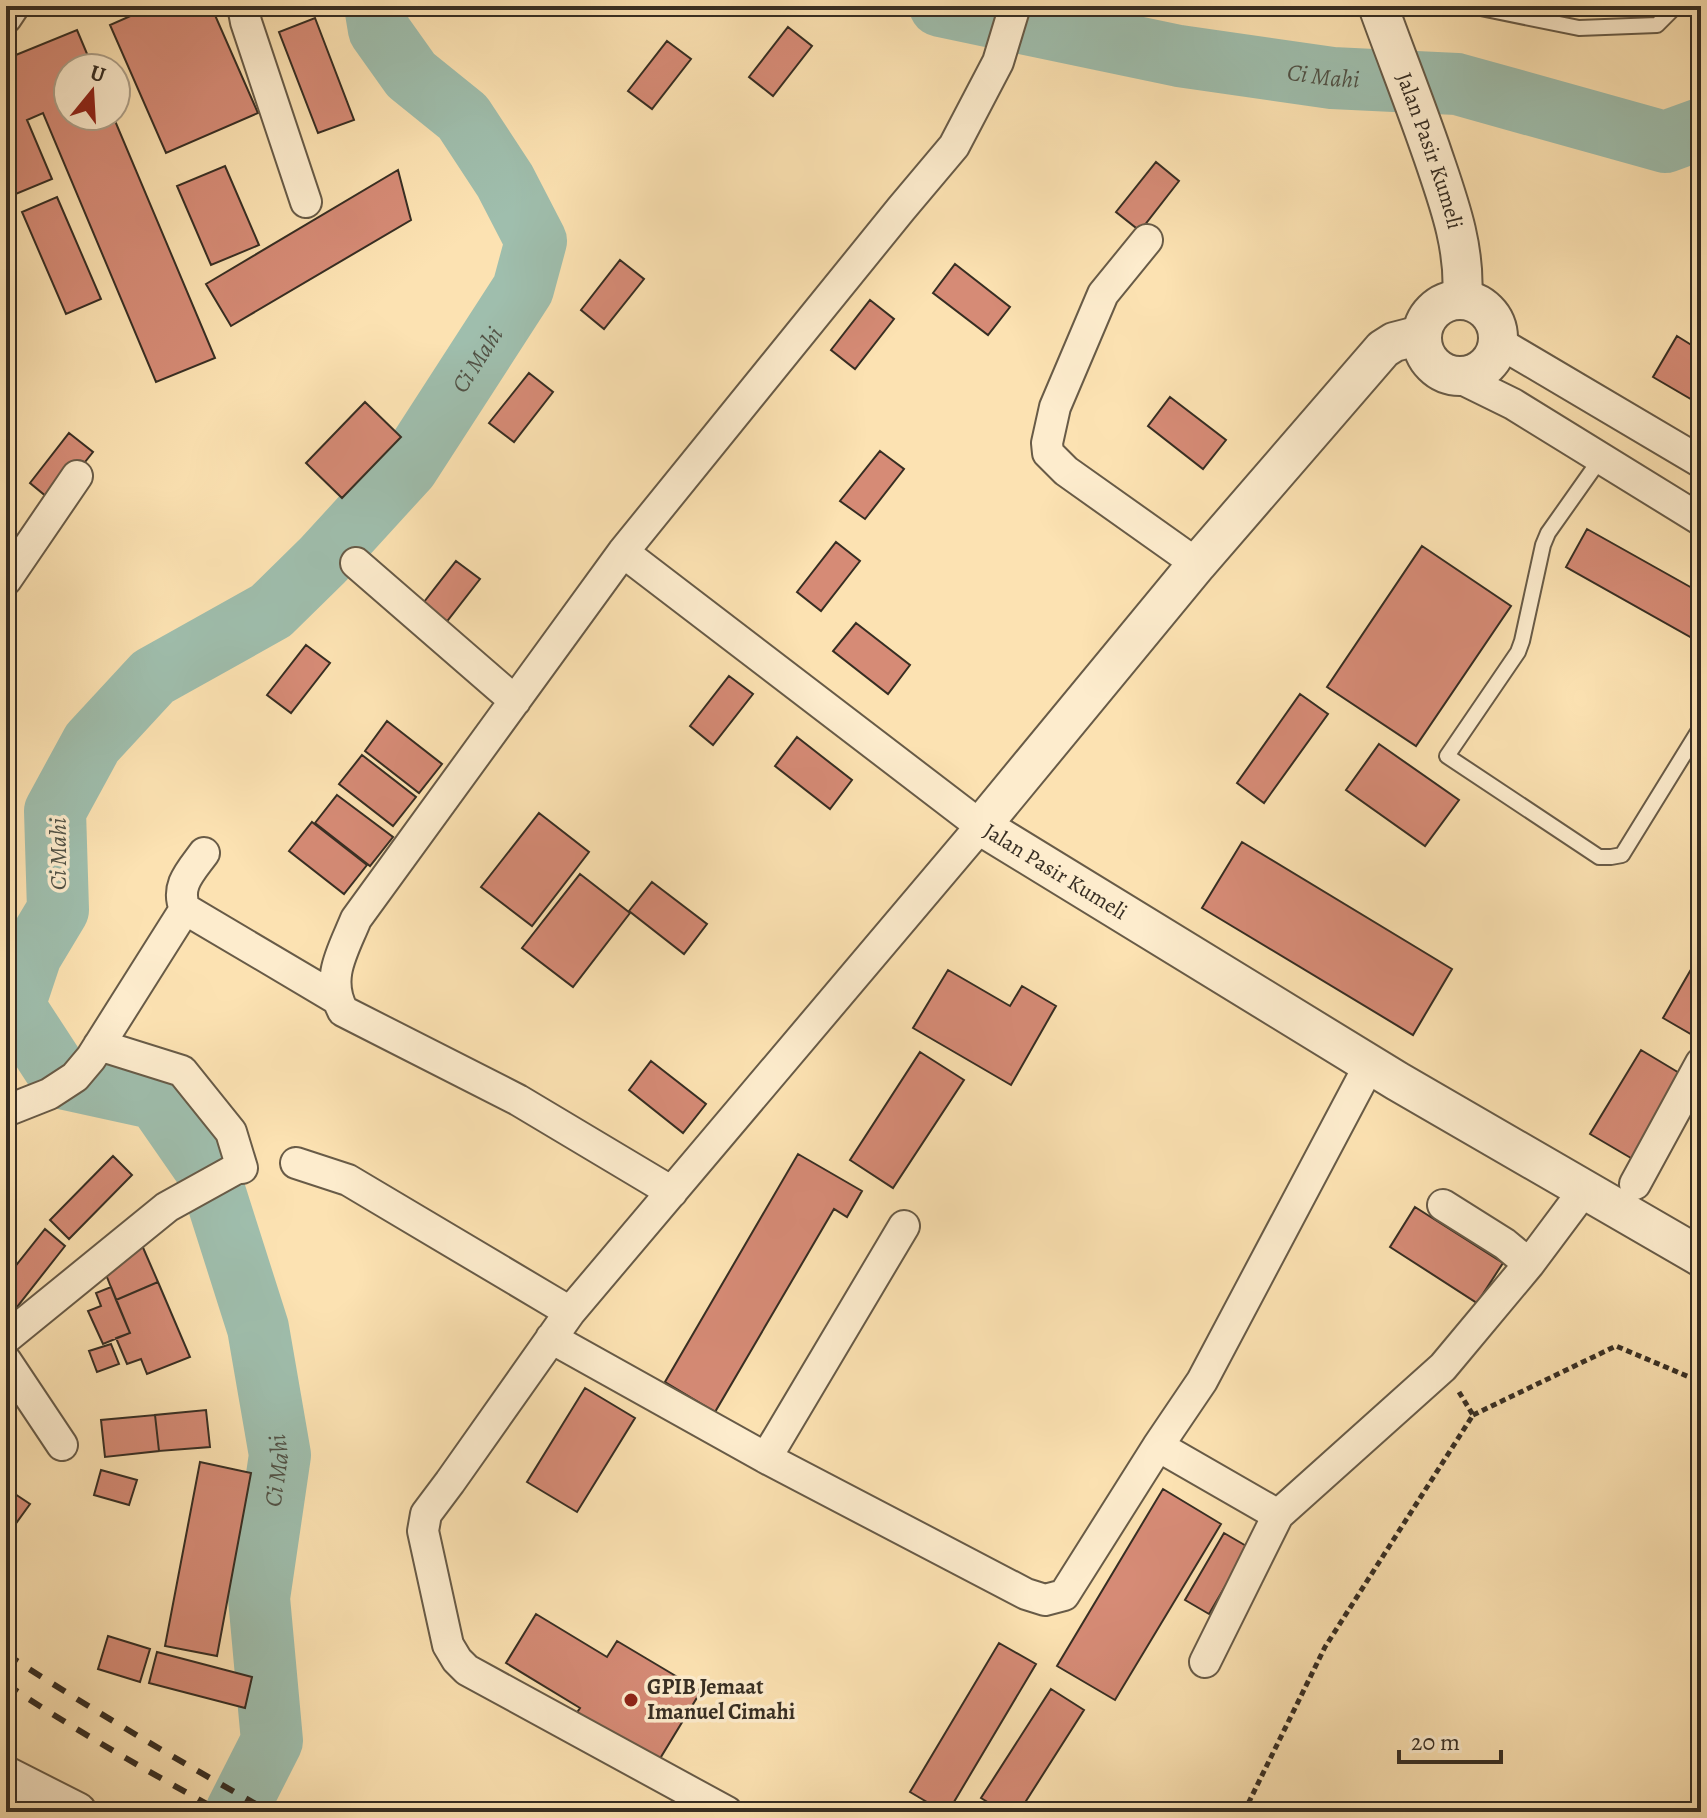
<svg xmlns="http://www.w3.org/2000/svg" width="1707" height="1818" font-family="Alegreya,serif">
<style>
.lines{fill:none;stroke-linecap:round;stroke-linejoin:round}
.river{stroke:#9fbead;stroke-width:62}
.building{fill:#d68b76;stroke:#372e23;stroke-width:2}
.service-casing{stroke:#685b47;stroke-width:18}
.minor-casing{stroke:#685b47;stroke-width:34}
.tertiary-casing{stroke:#685b47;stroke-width:42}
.path{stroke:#372e23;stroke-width:5;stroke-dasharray:6 4;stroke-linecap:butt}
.service{stroke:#fdeccd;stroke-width:14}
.minor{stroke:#fdeccd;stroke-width:30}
.tertiary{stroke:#fdeccd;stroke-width:38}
.rail{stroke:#372e23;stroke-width:6;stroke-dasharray:14 14;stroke-linecap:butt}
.poi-dot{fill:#8f2418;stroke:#fdeccd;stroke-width:3}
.labels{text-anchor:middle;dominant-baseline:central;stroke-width:7;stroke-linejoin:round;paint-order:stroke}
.street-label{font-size:22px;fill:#372e23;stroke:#fdeccd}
.poi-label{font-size:22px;font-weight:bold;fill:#372e23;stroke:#fdeccd;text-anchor:start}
.water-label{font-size:24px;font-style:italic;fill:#515246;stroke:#fdeccd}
</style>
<rect width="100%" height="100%" fill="#fce2b2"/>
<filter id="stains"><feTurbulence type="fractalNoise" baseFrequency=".0025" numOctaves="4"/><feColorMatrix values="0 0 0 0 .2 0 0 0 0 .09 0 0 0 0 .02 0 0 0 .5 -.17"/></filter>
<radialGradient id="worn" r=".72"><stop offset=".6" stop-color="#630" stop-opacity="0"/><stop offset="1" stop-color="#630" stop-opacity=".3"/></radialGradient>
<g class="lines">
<g class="river">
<path id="s1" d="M 940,6 L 1179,56 L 1332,78 L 1457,84 L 1665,142 L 1701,129"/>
<path id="s2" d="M 236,1812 L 272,1741 L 259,1598 L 280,1455 L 258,1328 L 209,1174 L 157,1099 L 61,1078 L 14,1006 L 31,955 L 58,910 L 55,811 L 92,743 L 153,677 L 271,611 L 323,560 L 408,467 L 523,289 L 536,241 L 505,181 L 463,117 L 411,75 L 379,30 L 375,6"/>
</g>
</g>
<path class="building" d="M 153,6 L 211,6 L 258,113 L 166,153 L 110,25 Z
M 315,18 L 354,120 L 318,133 L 279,32 Z
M 788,27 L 812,46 L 773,96 L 749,77 Z
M 77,30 L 93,68 L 68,68 L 68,116 L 113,116 L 215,358 L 156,382 L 43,113 L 27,120 L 52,179 L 6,198 L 6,59 Z
M 667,41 L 691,59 L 652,109 L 628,91 Z
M 1156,162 L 1179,181 L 1140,231 L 1116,212 Z
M 225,166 L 259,245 L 211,265 L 177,186 Z
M 398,170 L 411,220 L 231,326 L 206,284 Z
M 57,197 L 101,299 L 66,314 L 22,212 Z
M 620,260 L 644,279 L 604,329 L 581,310 Z
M 955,264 L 1010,307 L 988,335 L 933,293 Z
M 870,300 L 894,319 L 855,369 L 831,350 Z
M 1677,336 L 1701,351 L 1701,405 L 1653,377 Z
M 529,373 L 553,392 L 514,442 L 489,423 Z
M 1170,397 L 1226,440 L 1203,469 L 1148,426 Z
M 365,402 L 401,437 L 342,498 L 306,463 Z
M 69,433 L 93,452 L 53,502 L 30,483 Z
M 880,451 L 904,469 L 865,519 L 840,501 Z
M 1587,529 L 1701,593 L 1701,643 L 1566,567 Z
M 836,542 L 860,561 L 821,611 L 797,592 Z
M 1422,546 L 1511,606 L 1416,746 L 1327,687 Z
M 456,561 L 480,579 L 441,629 L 417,611 Z
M 856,623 L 910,665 L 888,694 L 833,651 Z
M 306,645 L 330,663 L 291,713 L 267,695 Z
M 729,676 L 753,694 L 713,745 L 690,726 Z
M 1300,694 L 1328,714 L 1264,803 L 1237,783 Z
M 387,721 L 442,764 L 419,793 L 365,751 Z
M 797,737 L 852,780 L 830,809 L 775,766 Z
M 1379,744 L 1459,800 L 1425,846 L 1346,790 Z
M 362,755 L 416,797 L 393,826 L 339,784 Z
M 337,795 L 393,837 L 370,866 L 315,823 Z
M 539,813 L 589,852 L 532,926 L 481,887 Z
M 312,822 L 367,865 L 344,894 L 289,851 Z
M 1242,842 L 1452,969 L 1413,1035 L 1202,908 Z
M 580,874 L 630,913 L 573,987 L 522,948 Z
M 652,882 L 707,924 L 684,954 L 629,911 Z
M 1701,952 L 1701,1040 L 1663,1018 Z
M 948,970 L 1010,1006 L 1022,986 L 1056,1006 L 1011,1085 L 913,1028 Z
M 1641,1050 L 1686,1077 L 1636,1161 L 1590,1134 Z
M 920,1052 L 964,1080 L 893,1188 L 850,1160 Z
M 651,1061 L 706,1104 L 683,1133 L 629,1090 Z
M 798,1154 L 862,1191 L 847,1217 L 834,1209 L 715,1412 L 665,1382 Z
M 113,1156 L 132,1175 L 69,1239 L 50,1220 Z
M 1415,1207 L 1503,1263 L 1477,1303 L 1390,1247 Z
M 45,1229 L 65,1246 L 13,1312 L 6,1306 L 6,1278 Z
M 141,1243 L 158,1282 L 116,1300 L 105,1272 L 118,1267 L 113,1254 Z
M 158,1282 L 190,1357 L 147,1374 L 141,1359 L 127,1364 L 116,1338 L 130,1333 L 116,1300 Z
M 111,1287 L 130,1333 L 103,1344 L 88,1311 L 101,1306 L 96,1293 Z
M 111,1344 L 119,1364 L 97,1372 L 89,1351 Z
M 585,1388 L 635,1418 L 577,1512 L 527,1482 Z
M 206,1410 L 210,1447 L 159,1451 L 155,1415 Z
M 155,1415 L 159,1451 L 105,1457 L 101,1420 Z
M 200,1462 L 251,1473 L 217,1656 L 165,1646 Z
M 101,1470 L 137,1480 L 129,1505 L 94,1495 Z
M 6,1488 L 30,1504 L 12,1529 L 6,1525 Z
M 1163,1489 L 1221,1524 L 1115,1700 L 1057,1666 Z
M 1224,1533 L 1248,1547 L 1209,1614 L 1185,1600 Z
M 536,1614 L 607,1657 L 617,1641 L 701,1691 L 653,1770 L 572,1720 L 580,1708 L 506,1663 Z
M 108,1636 L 150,1649 L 140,1682 L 98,1669 Z
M 999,1643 L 1036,1664 L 948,1812 L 944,1812 L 910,1792 Z
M 157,1652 L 252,1677 L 245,1708 L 149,1683 Z
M 1051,1689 L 1084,1710 L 1019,1812 L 1004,1812 L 981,1798 Z"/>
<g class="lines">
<defs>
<path id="service" d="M 1471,6 L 1579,28 L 1657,25 L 1676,6
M 1601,458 L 1548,533 L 1543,545 L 1522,641 L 1518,652 L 1447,756 L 1599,857 L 1611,857 L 1622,855 L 1701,727"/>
<path id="minor" d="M 243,6 L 246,22 L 306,202
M 6,18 L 14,6
M 1147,240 L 1103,294 L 1055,407 L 1047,443 L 1048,453 L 1066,471 L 1197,564
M 1498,342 L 1701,462
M 1456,376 L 1513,404 L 1701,520
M 623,552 L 981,826 L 570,1312 L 450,1482 L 426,1514 L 423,1531 L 448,1645 L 457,1660 L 467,1670 L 727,1812
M 356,563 L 515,701
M 6,580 L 77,476
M 185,909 L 337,999
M 185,909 C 175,886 191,871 204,853
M 99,1045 L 182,1071 L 231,1132 L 242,1168
M 6,1111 L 49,1094 L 75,1077 L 91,1058 L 185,909
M 296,1163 L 348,1180 L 570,1312
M 1635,1184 L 1701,1063
M 672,1192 L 518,1100 L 343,1011 C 325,978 343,951 356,919 L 623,552 L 901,209 L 954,146 L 998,62 L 1015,6
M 1529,1264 L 1585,1189
M 6,1338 L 167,1207 L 232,1171
M 551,1338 L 766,1458 L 1026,1594 L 1045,1600 L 1064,1595 L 1158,1446 L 1202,1381 L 1370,1064
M 6,1361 L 62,1445
M 1158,1446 L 1278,1515 L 1443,1367 L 1529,1264 L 1505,1244 L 1443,1205
M 766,1458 L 904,1226
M 1205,1662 L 1278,1515"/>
<g id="tertiary">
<path id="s3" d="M 1378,6 C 1396,56 1416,106 1433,156 C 1449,203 1466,249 1462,299"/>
<circle cx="1460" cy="338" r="38"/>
<path id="s4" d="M 1421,335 L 1394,342 L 1383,349 L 1197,564 L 981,826 L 1397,1081 L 1701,1257"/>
<path d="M 6,1776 L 77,1812"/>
</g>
</defs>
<use href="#service" class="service-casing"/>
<use href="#minor" class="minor-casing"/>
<use href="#tertiary" class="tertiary-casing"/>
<path class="path" d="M 1473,1415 L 1616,1346 L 1701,1382
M 1244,1812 L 1325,1647 L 1473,1415 L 1459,1392"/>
<use href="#service" class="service"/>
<use href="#minor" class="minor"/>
<use href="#tertiary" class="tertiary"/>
<path class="rail" d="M 6,1654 C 92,1710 181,1762 270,1812
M 6,1684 C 76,1731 148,1771 221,1812"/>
</g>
<circle class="poi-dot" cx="631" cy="1700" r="8"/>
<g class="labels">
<g class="street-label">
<text stroke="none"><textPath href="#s3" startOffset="154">Jalan Pasir Kumeli</textPath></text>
<text stroke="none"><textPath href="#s4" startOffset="752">Jalan Pasir Kumeli</textPath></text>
</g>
<g class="poi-label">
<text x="647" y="1687">GPIB Jemaat<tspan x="647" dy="25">Imanuel Cimahi</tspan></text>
</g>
<g class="water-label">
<text stroke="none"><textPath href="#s1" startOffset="390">Ci Mahi</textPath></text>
<text stroke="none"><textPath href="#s2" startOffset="1768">Ci Mahi</textPath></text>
<text transform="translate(58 854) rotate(-90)">Ci Mahi</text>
<text stroke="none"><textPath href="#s2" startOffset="352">Ci Mahi</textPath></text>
</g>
</g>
<rect width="1707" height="1818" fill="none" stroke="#fce2b2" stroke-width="32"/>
<rect x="8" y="8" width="1691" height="1802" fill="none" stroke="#372e23" stroke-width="4"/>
<rect x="16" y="16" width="1675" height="1786" fill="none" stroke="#372e23" stroke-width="2"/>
<g transform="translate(92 92) rotate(18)"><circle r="38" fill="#fdeccd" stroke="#aea089" stroke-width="2"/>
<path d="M0-6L14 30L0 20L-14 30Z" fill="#8f2418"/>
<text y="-12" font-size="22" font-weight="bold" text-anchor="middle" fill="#372e23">U</text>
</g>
<path d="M1399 1750v12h102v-12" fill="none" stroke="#372e23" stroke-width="4"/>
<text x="1411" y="1750" font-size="24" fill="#372e23" stroke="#fdeccd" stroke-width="6" paint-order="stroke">20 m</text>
<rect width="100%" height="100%" filter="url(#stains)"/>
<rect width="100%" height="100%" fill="url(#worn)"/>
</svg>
